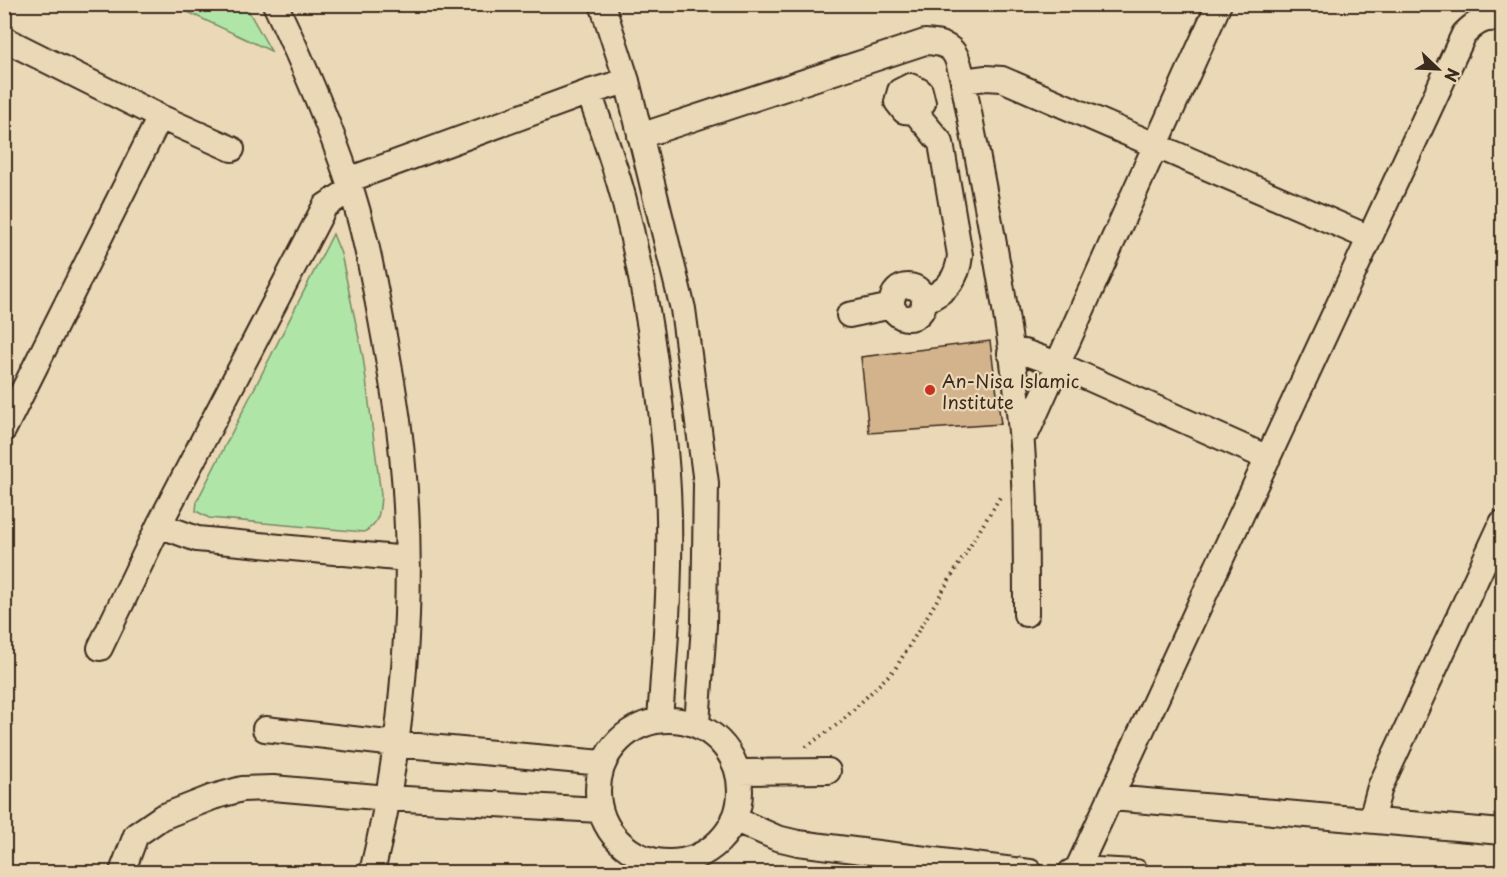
<svg xmlns="http://www.w3.org/2000/svg" width="1507" height="877" font-family="'Playpen Sans',sans-serif">
<style>
.green{fill:#b0e5a8;stroke:#768863;stroke-width:1.5}
.building{fill:#d2b38b;stroke:#3b2a1e;stroke-width:1.5}
.lines{fill:none;stroke-linecap:round;stroke-linejoin:round}
.minor-casing{stroke:#3b2a1e;stroke-width:28}
.path{stroke:#3b2a1e;stroke-width:4;stroke-dasharray:1.5 4.5;stroke-linecap:butt}
.minor{stroke:#ebd8b6;stroke-width:24}
.poi-dot{fill:#c8321e;stroke:#ebd8b6;stroke-width:2}
.labels{text-anchor:middle;dominant-baseline:central;stroke-width:4.5;stroke-linejoin:round;paint-order:stroke}
.poi-label{font-size:18px;fill:#3b2a1e;stroke:#ebd8b6;text-anchor:start}
</style>
<rect width="100%" height="100%" fill="#ebd8b6"/>
<filter id="ink" filterUnits="userSpaceOnUse"><feTurbulence type="fractalNoise" baseFrequency=".0167" numOctaves="2"/><feDisplacementMap in="SourceGraphic" scale="12" xChannelSelector="R" yChannelSelector="G"/><feConvolveMatrix kernelMatrix="1 2 1 2 8 2 1 2 1" color-interpolation-filters="sRGB"/></filter>
<g filter="url(#ink)">
<path class="green" d="M 173,5 L 245,5 L 271,51 Z
M 333,234 L 341,254 L 363,357 L 381,495 C 380,511 380,523 364,532 L 209,518 L 196,511 L 197,501 Z"/>
<path class="building" d="M 990,341 L 1001,424 L 869,433 L 861,357 Z"/>
<g class="lines">
<defs>
<path id="minor" d="M 275,4 C 302,61 328,120 348,180 C 364,226 373,276 382,325 C 390,368 398,411 402,455 C 416,589 404,742 372,872
M 602,4 L 627,81 L 683,309 L 706,483 L 704,625 L 697,724
M 4,39 L 160,117 L 232,149
M 963,81 L 986,78 L 1002,79 L 1370,238
M 589,92 C 601,128 615,164 624,200 C 646,289 660,382 667,474 C 673,555 666,638 660,719
M 915,112 L 923,103 L 920,91 L 910,86 L 900,91 L 897,102 L 904,111 L 915,112 L 941,143 L 960,255 C 958,279 946,292 924,301
M 640,136 L 925,42 C 956,43 957,55 963,81 C 985,197 1010,314 1021,432 C 1026,493 1026,553 1026,614
M 348,180 L 589,92 L 627,81
M892 302a16 16 0 1 1 32 0a16 16 0 1 1-32 0Z
M 849,315 L 892,306
M 1010,353 L 1024,352 L 1057,364 L 1268,458
M 4,429 L 160,117
M 1021,431 L 1028,430 L 1219,4
M 159,525 L 197,539 L 407,559
M 100,648 L 159,525 L 325,206 L 342,195 L 352,193
M598 791a71 71 0 1 1 142 0a71 71 0 1 1-142 0Z
M 265,729 L 396,744 L 602,763
M 738,772 L 828,771
M 1112,798 L 1502,832
M 734,819 L 777,838 L 798,843 L 1030,872
M 1371,820 L 1380,787 L 1502,523
M 122,872 L 136,835 L 162,817 L 213,797 L 242,789 L 273,788 L 388,798 L 599,810
M 1071,872 L 1078,869 L 1136,872
M 1076,872 L 1464,34 C 1476,22 1485,16 1502,20"/>
</defs>
<use href="#minor" class="minor-casing"/>
<path class="path" d="M 806,747 L 842,721 L 895,669 L 1000,497"/>
<use href="#minor" class="minor"/>
</g>
</g>
<circle class="poi-dot" cx="930" cy="390" r="6"/>
<g class="labels">
<g class="poi-label">
<text x="942" y="380">An-Nisa Islamic<tspan x="942" dy="21">Institute</tspan></text>
</g>
</g>
<rect width="1507" height="877" fill="none" stroke="#ebd8b6" stroke-width="24"/>
<rect x="12" y="12" width="1483" height="853" fill="none" stroke="#3b2a1e" stroke-width="2" filter="url(#ink)"/>
<g transform="translate(1438 69) rotate(113)" stroke="#ebd8b6" stroke-width="4.5" paint-order="stroke">
<path d="M0-4.5L10 22L0 15L-10 22Z" fill="#3b2a1e"/>
<text y="-9" font-size="16" font-weight="bold" text-anchor="middle" fill="#3b2a1e">N</text>
</g>
</svg>
